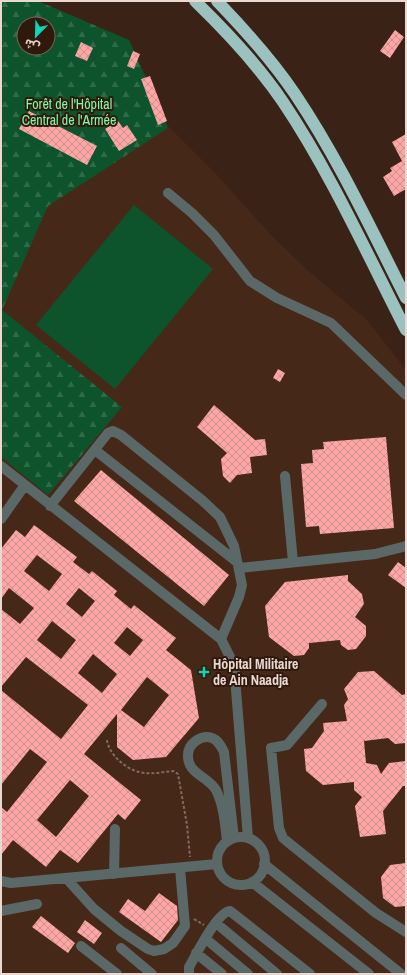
<svg xmlns="http://www.w3.org/2000/svg" width="407" height="975" font-family="'Archivo Narrow','Noto Sans Arabic',sans-serif">
<style>
.built{fill:#462819;fill-rule:evenodd}
.green{fill:#0d532b}
.forest{fill:url(#forest-firs);fill-rule:evenodd}
.building{fill:url(#building-cross-hatch);fill-rule:evenodd}
.lines{fill:none;stroke-linecap:round;stroke-linejoin:round}
.path{stroke:#7f6b60;stroke-width:2;stroke-dasharray:3 2;stroke-linecap:butt}
.minor{stroke:#5a6968;stroke-width:10}
.highway{stroke:#9cc2bf;stroke-width:12}
.poi-dot{fill:#0dd5b5;stroke:#2f190d;stroke-width:1.5}
.labels{text-anchor:middle;dominant-baseline:central;stroke-width:4;stroke-linejoin:round;paint-order:stroke}
.park-label{font-size:14px;fill:#80f6a7;stroke:#2f190d}
.poi-label{font-size:14px;font-weight:bold;fill:#e9d9d1;stroke:#2f190d;text-anchor:start}
</style>
<defs>
<pattern id="forest-firs" width="22" height="20" patternUnits="userSpaceOnUse"><rect width="22" height="20" fill="#0d532b"/><path d="M5 1l3.5 6h-7zM16 11l3.5 6h-7z" fill="#306b49"/></pattern>
<pattern id="building-cross-hatch" width="8" height="8" patternUnits="userSpaceOnUse"><rect width="8" height="8" fill="#fca7a6"/><path d="M0 0l8 8M0 8l8-8" fill="none" stroke="#ce8e8c"/></pattern>
</defs>
<rect width="100%" height="100%" fill="#3a2216"/>
<path class="built" d="M 1,1 L 28,1 L 93,25 L 131,43 L 168,126 L 217,175 L 270,234 L 306,269 L 367,320 L 406,370 L 406,974 L 1,974 ZM 24,24 L 48,24 L 48,48 L 24,48 Z"/>
<path class="green" d="M 134,205 L 213,269 L 115,389 L 36,325 Z"/>
<path class="forest" d="M 1,1 L 38,1 L 129,40 L 168,128 L 48,206 L 2,310 L 122,407 L 48,495 L 1,457 ZM 24,24 L 48,24 L 48,48 L 24,48 Z"/>
<path class="building" d="M 395,30 L 404,37 L 390,58 L 380,51 Z
M 81,42 L 93,48 L 87,61 L 75,56 Z
M 133,51 L 140,54 L 134,69 L 127,66 Z
M 150,76 L 167,121 L 158,125 L 141,79 Z
M 29,111 L 97,146 L 87,165 L 19,129 Z
M 118,121 L 123,128 L 127,125 L 137,140 L 119,151 L 105,129 Z
M 406,134 L 406,189 L 394,196 L 383,177 L 392,171 L 390,168 L 402,161 L 392,142 Z
M 278,369 L 285,373 L 280,382 L 273,378 Z
M 214,405 L 255,440 L 265,439 L 267,455 L 250,457 L 252,473 L 237,475 L 230,483 L 223,476 L 221,459 L 227,453 L 197,427 Z
M 386,437 L 394,528 L 320,534 L 319,526 L 306,527 L 301,464 L 313,463 L 312,450 L 324,449 L 323,442 Z
M 101,470 L 229,575 L 204,606 L 74,501 Z
M 34,525 L 77,557 L 73,562 L 89,574 L 92,571 L 117,591 L 114,595 L 131,609 L 134,605 L 176,638 L 166,650 L 191,670 L 199,718 L 166,757 L 133,760 L 117,747 L 117,714 L 84,754 L 141,800 L 125,820 L 118,814 L 78,863 L 60,850 L 46,867 L 13,840 L 1,855 L 1,807 L 7,812 L 47,762 L 30,749 L 1,785 L 1,690 L 61,739 L 88,705 L 26,657 L 1,687 L 1,609 L 20,624 L 34,608 L 9,588 L 1,599 L 1,549 L 16,530 L 25,537 ZM 37,555 L 62,574 L 49,591 L 24,571 ZM 79,588 L 95,601 L 82,617 L 66,604 ZM 52,621 L 76,640 L 61,659 L 37,640 ZM 127,627 L 143,640 L 130,656 L 114,643 ZM 93,654 L 117,674 L 102,693 L 78,673 ZM 147,677 L 169,695 L 144,727 L 121,710 ZM 70,780 L 89,796 L 56,837 L 37,820 Z
M 398,562 L 406,568 L 406,588 L 388,575 Z
M 348,575 L 348,581 L 362,594 L 364,604 L 355,617 L 366,626 L 366,636 L 356,649 L 348,650 L 341,645 L 340,640 L 309,643 L 309,648 L 304,655 L 294,656 L 269,637 L 265,606 L 285,582 Z
M 374,671 L 402,695 L 406,694 L 406,743 L 395,744 L 388,738 L 364,741 L 366,763 L 377,765 L 381,774 L 389,763 L 406,761 L 406,786 L 403,786 L 383,811 L 386,834 L 360,837 L 355,806 L 362,797 L 354,790 L 354,782 L 323,785 L 306,771 L 304,749 L 312,748 L 324,731 L 323,723 L 347,721 L 344,705 L 348,699 L 344,689 L 358,672 Z
M 406,863 L 406,906 L 395,907 L 383,898 L 381,877 L 390,865 Z
M 159,893 L 177,906 L 178,920 L 161,942 L 119,912 L 128,899 L 145,911 Z
M 41,916 L 75,943 L 68,953 L 32,927 Z
M 85,920 L 102,933 L 94,944 L 77,932 Z"/>
<g class="lines">
<path class="path" d="M 107,740 C 109,756 129,772 145,773 C 154,774 163,772 173,771 L 178,774 L 187,825 L 190,857
M 194,919 L 204,925"/>
<path class="minor" d="M 168,193 L 192,213 L 214,235 L 250,281 L 277,298 L 331,323 L 406,395
M 95,450 L 237,562
M 1,466 L 221,639 L 234,665 L 248,838
M 285,476 L 293,562
M 50,506 L 108,433 L 113,431 L 121,435 L 203,501 L 220,517 L 234,546 L 242,585 L 239,597 L 221,639
M 1,519 L 25,485
M 240,568 L 375,554 L 406,546
M 322,704 L 287,745 L 271,748 L 279,828 L 283,838 L 289,843 L 376,913 L 406,932
M217 861a24 24 0 1 1 48 0a24 24 0 1 1-48 0Z
M 227,841 C 225,824 224,806 216,790 C 208,776 187,774 188,755 C 188,744 201,734 212,738 C 218,740 221,746 224,752 L 234,838
M 264,864 L 401,974
M 114,874 L 115,829
M 66,878 L 94,909 L 121,931 L 148,949 L 154,951 L 164,949 L 173,943 L 185,926 L 180,868
M 1,881 L 11,883 L 217,864
M 252,882 L 369,974
M 1,911 L 37,904
M 216,923 L 277,974
M 206,939 L 248,974
M 81,946 L 117,974
M 121,948 L 152,974
M 196,953 L 222,974
M 189,974 L 189,967 C 196,955 217,912 230,911 L 310,974"/>
<path class="highway" d="M 195,1 C 227,32 258,65 283,102 C 330,172 367,254 406,330
M 217,1 C 245,30 273,61 295,94 C 338,158 371,229 406,298"/>
</g>
<path class="poi-dot" d="M202 666h4v4h4v4h-4v4h-4v-4h-4v-4h4z"/>
<g class="labels">
<g class="park-label">
<text x="69" y="104">Forêt de l'Hôpital<tspan x="69" dy="16">Central de l'Armée</tspan></text>
</g>
<g class="poi-label">
<text x="213" y="664">Hôpital Militaire<tspan x="213" dy="16">de Ain Naadja</tspan></text>
</g>
</g>
<rect width="407" height="975" fill="none" stroke="#e9d9d1" stroke-width="4"/>
<g transform="translate(36 36) rotate(203)"><circle r="19" fill="#2f190d" stroke="#79665b"/>
<path d="M0-3L7 15L0 10L-7 15Z" fill="#0dd5b5"/>
<text y="-6" font-size="11" font-weight="bold" text-anchor="middle" fill="#e9d9d1">ش</text>
</g>
</svg>
